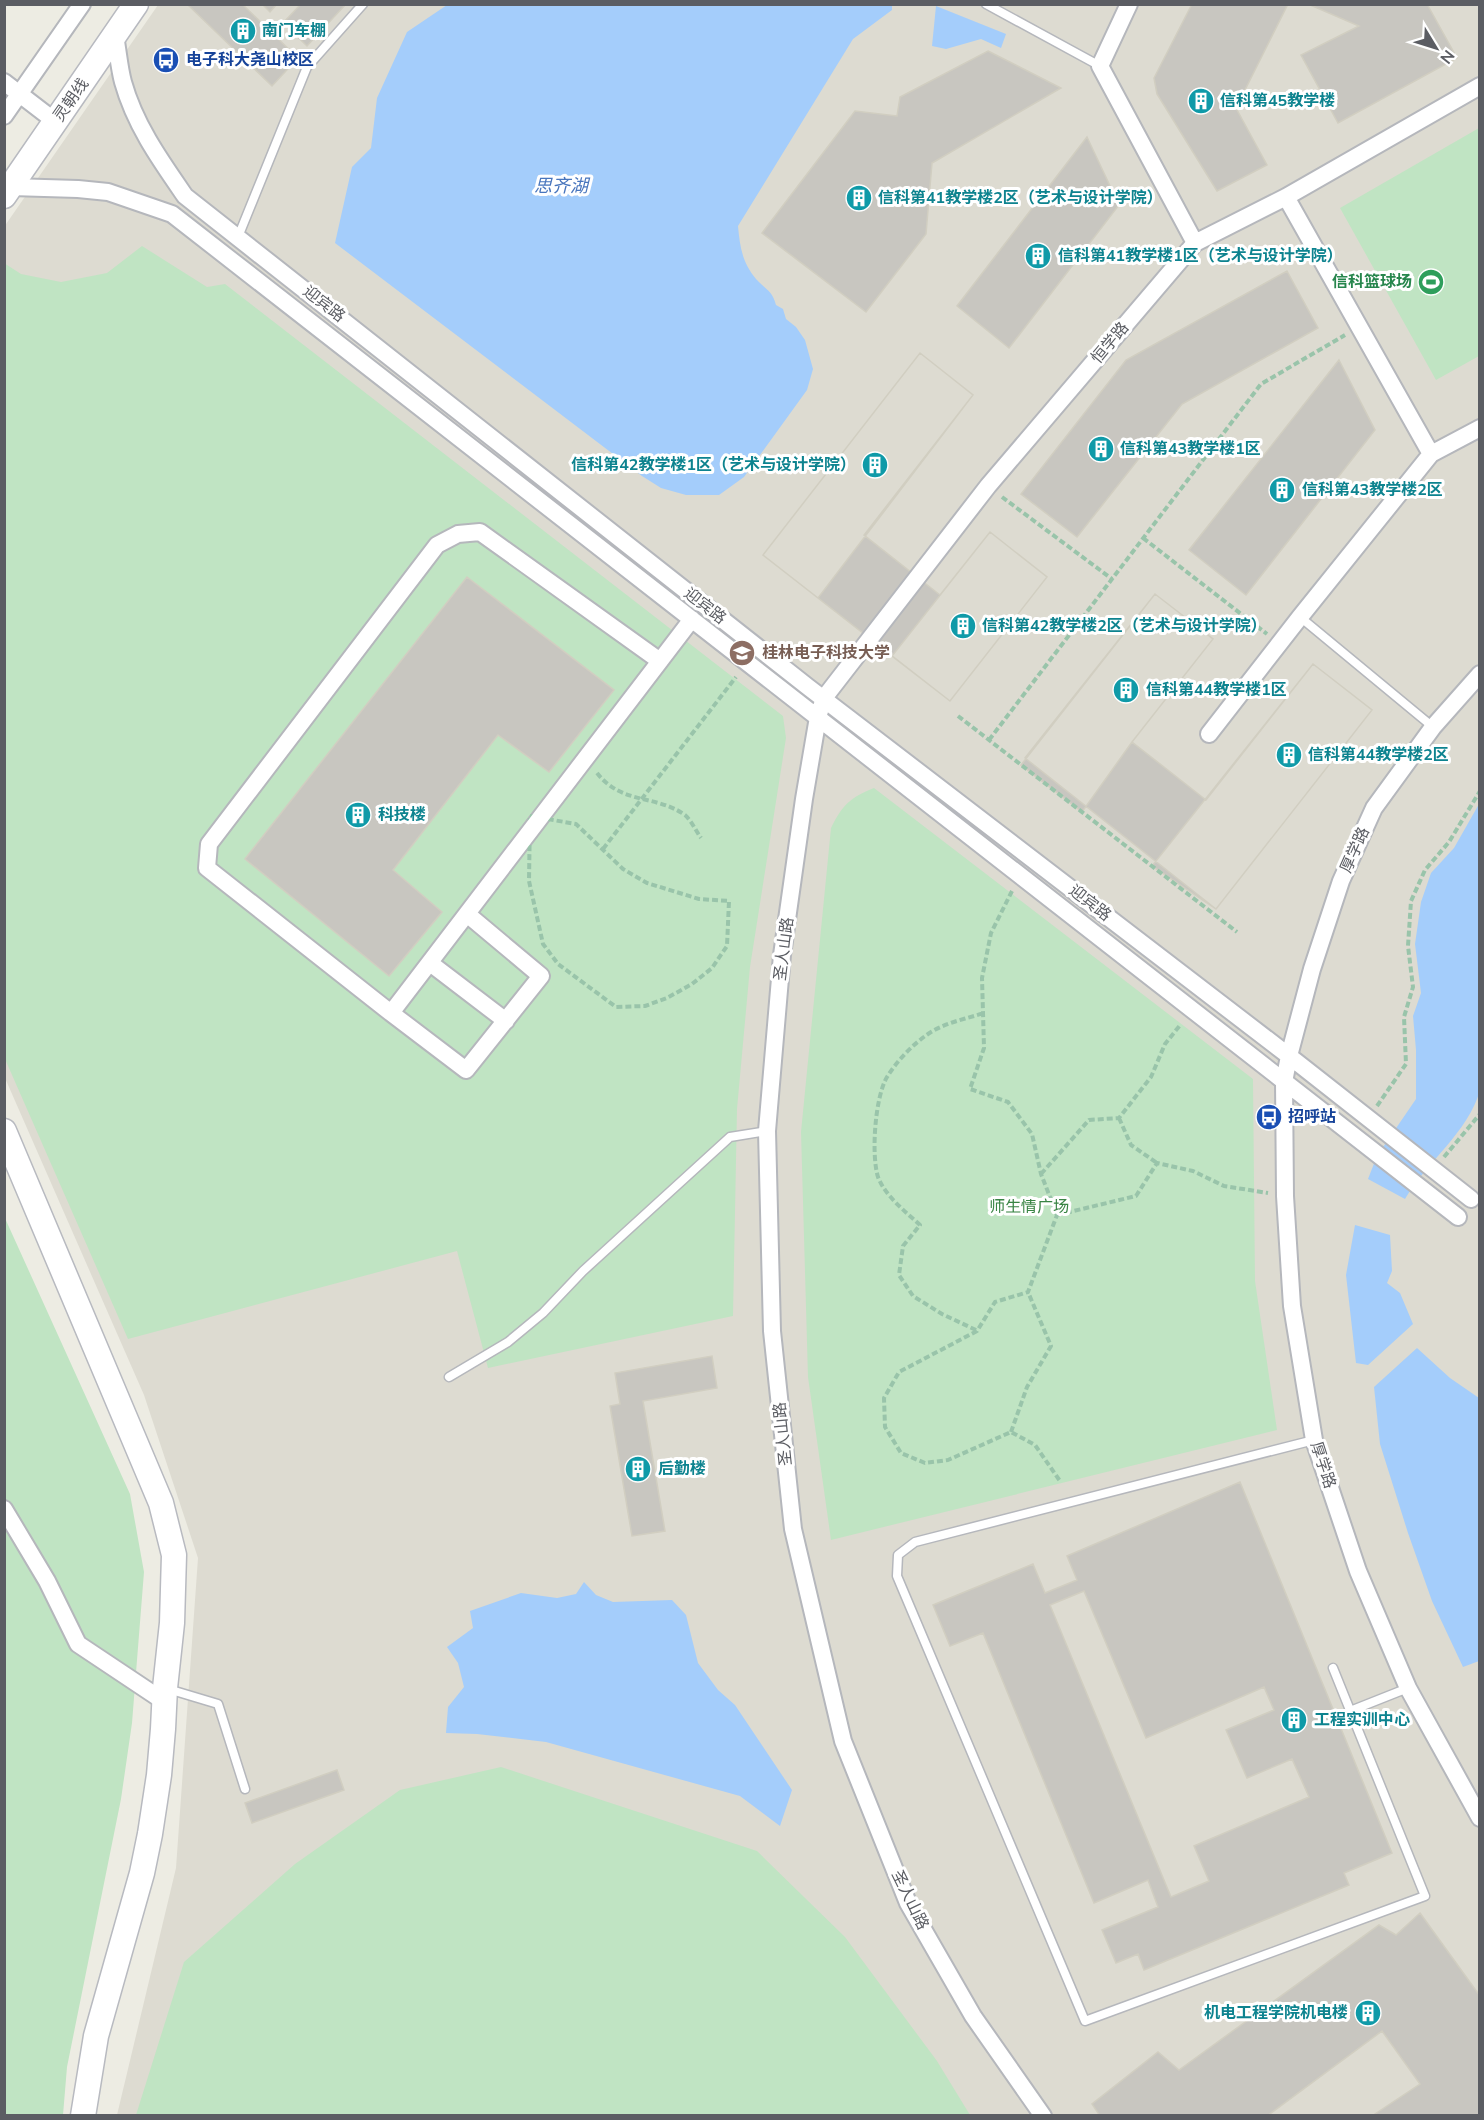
<svg xmlns="http://www.w3.org/2000/svg" width="1484" height="2120" font-family="'Nunito Sans','Noto Sans SC',sans-serif">
<style>
.education{fill:#dddbd1}
.green{fill:#c0e4c3}
.water{fill:#a4cdfb}
.building{fill:#c8c6c0;stroke:#d1cec1;stroke-width:1.5;fill-rule:evenodd}
.lines{fill:none;stroke-linecap:round;stroke-linejoin:round}
.lane-casing{stroke:#b5b7bc;stroke-width:11}
.street-casing{stroke:#b5b7bc;stroke-width:20}
.secondary-casing{stroke:#b8bac0;stroke-width:27}
.path{stroke:#99c4aa;stroke-width:4;stroke-dasharray:6 3;stroke-linecap:butt}
.lane{stroke:#fff;stroke-width:8}
.street{stroke:#fff;stroke-width:16}
.secondary{stroke:#fff;stroke-width:24}
.labels{text-anchor:middle;dominant-baseline:central;stroke-width:6;stroke-linejoin:round;paint-order:stroke}
.culture-label{font-size:16px;font-weight:bold;fill:#0d838f;stroke:#fff;text-anchor:start}
.transit-label{font-size:16px;font-weight:bold;fill:#164399;stroke:#fff;text-anchor:start}
.street-label{font-size:16px;fill:#5b5d63;stroke:#fff}
.leisure-label{font-size:16px;font-weight:bold;fill:#27864d;stroke:#fff;text-anchor:end}
.education-label{font-size:16px;font-weight:bold;fill:#785e54;stroke:#fff;text-anchor:start}
.park-label{font-size:16px;fill:#398444;stroke:#fff}
.water-label{font-size:18px;font-style:italic;fill:#4875bd;stroke:#fff}
</style>
<rect width="100%" height="100%" fill="#edece3"/>
<path class="education" d="M 158,5 L 1479,5 L 1479,2115 L 117,2115 L 176,1868 L 198,1558 L 144,1395 L 5,1078 L 4,227 Z"/>
<path class="green" d="M 1479,128 L 1479,356 L 1436,380 L 1340,208 Z
M 142,246 L 207,287 L 225,284 L 783,716 L 786,738 L 750,967 L 737,1109 L 733,1316 L 488,1368 L 457,1251 L 128,1339 L 5,1059 L 4,263 L 21,274 L 61,282 L 107,273 Z
M 874,788 L 1253,1079 L 1255,1281 L 1277,1430 L 831,1540 L 808,1377 L 801,1132 L 831,828 C 843,804 850,798 874,788 Z
M 4,1216 L 130,1494 L 144,1572 L 132,1723 L 121,1799 L 67,2067 L 63,2115 L 5,2115 Z
M 501,1767 L 757,1851 L 845,1937 L 937,2061 L 970,2115 L 136,2115 L 184,1962 L 295,1864 L 400,1790 Z"/>
<path class="water" d="M 447,5 L 892,5 L 892,10 L 853,39 L 738,226 C 740,247 742,262 756,279 C 766,290 772,290 776,305 L 783,309 L 786,319 L 796,327 L 805,340 L 813,369 L 807,390 L 744,477 L 719,495 L 686,495 L 661,488 L 642,476 L 335,243 L 352,167 L 371,148 L 377,98 L 407,32 Z
M 936,6 L 1006,34 L 1001,48 L 981,39 L 946,49 L 932,46 Z
M 1479,804 L 1480,1090 C 1468,1133 1427,1161 1405,1199 L 1368,1179 L 1377,1156 L 1416,1099 L 1416,1050 L 1413,1016 L 1421,993 L 1415,944 L 1421,902 L 1431,873 L 1454,848 Z
M 1355,1225 L 1390,1235 L 1392,1271 L 1387,1283 L 1400,1293 L 1413,1324 L 1368,1365 L 1356,1363 L 1346,1275 Z
M 1417,1348 L 1450,1378 L 1479,1398 L 1479,1661 L 1463,1667 L 1432,1601 L 1408,1533 L 1380,1444 L 1374,1387 Z
M 584,1582 L 596,1595 L 613,1602 L 672,1600 L 686,1615 L 698,1663 L 718,1690 L 735,1705 L 792,1790 L 780,1826 L 740,1796 L 546,1742 L 477,1734 L 446,1733 L 448,1707 L 464,1687 L 458,1663 L 447,1647 L 473,1628 L 470,1611 L 521,1593 L 557,1598 L 576,1594 Z"/>
<path class="building" d="M 187,4 L 242,4 L 298,58 L 272,86 Z
M 262,4 L 277,4 L 270,12 Z
M 301,4 L 346,4 L 307,46 L 283,23 Z
M 1192,4 L 1288,4 L 1236,108 L 1267,165 L 1217,191 L 1157,94 L 1154,78 Z
M 1308,4 L 1427,4 L 1457,58 L 1338,123 L 1301,55 L 1359,26 Z
M 988,51 L 1061,88 L 932,163 L 926,234 L 866,312 L 762,233 L 855,111 L 897,116 L 900,97 Z
M 1087,137 L 1119,205 L 1009,348 L 957,306 Z
M 1287,271 L 1318,328 L 1182,404 L 1077,537 L 1021,494 L 1126,360 Z
M 920,353 L 973,395 L 864,535 L 940,595 L 990,532 L 1047,577 L 950,701 L 763,555 Z
M 920,353 L 973,395 L 818,598 L 763,555 Z
M 1339,360 L 1375,430 L 1246,595 L 1189,550 Z
M 990,532 L 1047,577 L 950,701 L 892,656 Z
M 467,577 L 614,690 L 549,772 L 498,735 L 393,870 L 442,912 L 389,976 L 245,859 Z
M 1155,594 L 1213,639 L 1132,742 L 1206,800 L 1313,664 L 1372,710 L 1216,909 L 1025,758 Z
M 1155,594 L 1213,639 L 1132,742 L 1082,812 L 1021,765 Z
M 1313,664 L 1372,710 L 1216,909 L 1152,866 Z
M 712,1356 L 717,1388 L 643,1401 L 665,1531 L 632,1536 L 610,1406 L 620,1404 L 615,1373 Z
M 1240,1482 L 1392,1853 L 1344,1873 L 1349,1885 L 1144,1970 L 1138,1954 L 1116,1963 L 1102,1930 L 1158,1907 L 1148,1880 L 1094,1903 L 983,1633 L 950,1646 L 933,1605 L 1033,1564 L 1045,1593 L 1077,1580 L 1067,1556 ZM 1084,1591 L 1146,1738 L 1264,1687 L 1274,1710 L 1226,1730 L 1247,1778 L 1292,1759 L 1309,1797 L 1194,1846 L 1209,1881 L 1171,1897 L 1050,1605 Z
M 337,1770 L 344,1790 L 252,1823 L 245,1803 Z
M 1420,1913 L 1480,1996 L 1480,2116 L 1372,2116 L 1420,2084 L 1382,2031 L 1267,2116 L 1100,2116 L 1092,2104 L 1158,2052 L 1179,2070 L 1379,1925 L 1396,1935 Z"/>
<g class="lines">
<defs>
<path id="lane" d="M 986,4 L 1100,66
M 238,237 L 307,67 L 363,4
M 1300,617 L 1433,727
M 449,1377 L 508,1342 L 543,1313 L 583,1271 L 730,1137 L 767,1131
M 1314,1440 L 915,1542 L 898,1555 L 897,1576 L 1085,2021 L 1425,1896 L 1333,1668
M 168,1689 L 218,1704 L 245,1789
M 1350,1711 L 1408,1688"/>
<path id="street" d="M 1129,4 L 1100,66 L 1195,243
M 115,36 C 118,51 119,67 123,82 C 135,125 160,160 185,196 L 808,687 L 1289,1056 L 1471,1199
M 4,82 L 56,122
M 4,116 L 82,4
M 11,187 L 78,189 L 108,192 L 172,214 L 1458,1217
M 1431,454 L 1480,428
M 660,661 L 480,532 L 458,534 L 437,545 L 209,844 L 207,868 L 391,1013 L 660,661 L 692,619
M 1480,674 L 1433,727 L 1374,808 L 1341,881 L 1312,969 L 1289,1056 L 1284,1082 L 1285,1196 L 1292,1306 L 1314,1440 L 1358,1571 L 1408,1688 L 1480,1818
M 1209,734 L 1300,617 L 1431,454 L 1286,197
M 430,963 L 506,1021
M 391,1013 L 466,1070 L 541,976 L 467,914
M 4,1509 L 47,1581 L 78,1644 L 165,1702
M 1043,2116 L 973,2016 L 908,1903 L 843,1741 L 793,1529 L 772,1331 L 767,1131 L 782,955 L 804,799 L 818,717 L 824,698 L 988,486 L 1195,243 L 1286,197 L 1480,86"/>
<path id="secondary" d="M 4,196 L 136,4
M 4,1131 L 161,1503 L 174,1555 L 172,1623 L 165,1688 L 163,1729 L 159,1775 L 150,1834 L 142,1873 L 96,2036 L 83,2116"/>
</defs>
<use href="#lane" class="lane-casing"/>
<use href="#street" class="street-casing"/>
<use href="#secondary" class="secondary-casing"/>
<path class="path" d="M 1002,497 L 1112,579
M 1143,538 L 1267,634
M 958,716 L 1237,932
M 989,740 L 1261,384 L 1345,335
M 597,773 C 622,805 655,794 685,815 C 691,820 696,831 701,838
M 530,816 L 576,824 L 623,869 L 647,883 L 699,899 L 729,901 L 727,946 L 712,968 L 692,984 L 667,998 L 645,1006 L 616,1007 L 558,964 L 543,944 L 529,881 Z
M 603,849 L 736,677
M 1012,891 L 991,933 L 982,978 L 984,1048 L 970,1089 L 1008,1102 L 1032,1134 L 1041,1174 L 1057,1215 L 1028,1292 L 995,1302 L 977,1331 L 899,1372 L 884,1398 L 885,1427 L 901,1453 L 925,1463 L 948,1460 L 1011,1432 L 1035,1445 L 1060,1481
M 1377,1106 L 1406,1064 L 1404,1017 L 1413,987 L 1408,946 L 1411,901 L 1425,870 L 1449,842 L 1480,791
M 1119,1118 L 1131,1145 L 1157,1163
M 1444,1157 L 1480,1114
M 1041,1174 L 1089,1120 L 1119,1118 L 1151,1077 L 1165,1044 L 1181,1024
M 1057,1215 L 1136,1196 L 1157,1163 L 1193,1171 L 1224,1186 L 1268,1193
M 976,1330 L 942,1314 L 913,1296 L 899,1275 L 903,1246 L 920,1225 C 906,1212 885,1196 878,1177 C 871,1155 875,1097 887,1077 C 897,1061 912,1045 928,1034 C 944,1023 965,1019 984,1013
M 1011,1432 L 1027,1387 L 1051,1346 L 1028,1292"/>
<use href="#lane" class="lane"/>
<use href="#street" class="street"/>
<use href="#secondary" class="secondary"/>
</g>
<defs>
<symbol id="building-disc" viewBox="-11 -11 22 22"><circle r="9.5" fill="#0f9aa8" stroke="#fff"/><path d="M-4-6H4V6H1V3H-1V6H-4ZM-2.5-4.3h1.7v1.8h-1.7ZM.8-4.3h1.7v1.8H.8ZM-2.5-1h1.7V.8h-1.7ZM.8-1h1.7V.8H.8Z" fill="#fff"/></symbol>
<symbol id="bus-disc" viewBox="-11 -11 22 22"><circle r="9.5" fill="#1a4fb4" stroke="#fff"/><path d="M-5-6H5V4H4V6H2V4H-2V6H-4V4H-5ZM-3.5-4V0h7V-4ZM-3.5 1.2v1.5H-2V1.2ZM2 1.2v1.5H3.5V1.2Z" fill="#fff"/></symbol>
<symbol id="stadium-disc" viewBox="-11 -11 22 22"><circle r="9.5" fill="#2e9e5b" stroke="#fff"/><path d="M0-5a6.5 5 0 1 0 0 10a6.5 5 0 1 0 0-10ZM-3.5-1.8h7v3.6h-7Z" fill="#fff"/></symbol>
<symbol id="university-disc" viewBox="-11 -11 22 22"><circle r="9.5" fill="#8d6e63" stroke="#fff"/><path d="M0-5L7-2L0 1L-7-2ZM-4 1L0 2.5L4 1V4Q0 6-4 4Z" fill="#fff"/></symbol>
</defs>
<g fill-rule="evenodd">
<use href="#building-disc" x="228" y="16" width="30" height="30"/>
<use href="#bus-disc" x="151" y="45" width="30" height="30"/>
<use href="#building-disc" x="1186" y="86" width="30" height="30"/>
<use href="#building-disc" x="844" y="183" width="30" height="30"/>
<use href="#building-disc" x="1023" y="241" width="30" height="30"/>
<use href="#stadium-disc" x="1416" y="267" width="30" height="30"/>
<use href="#building-disc" x="1086" y="434" width="30" height="30"/>
<use href="#building-disc" x="860" y="450" width="30" height="30"/>
<use href="#building-disc" x="1267" y="475" width="30" height="30"/>
<use href="#building-disc" x="948" y="611" width="30" height="30"/>
<use href="#university-disc" x="727" y="638" width="30" height="30"/>
<use href="#building-disc" x="1111" y="675" width="30" height="30"/>
<use href="#building-disc" x="1274" y="740" width="30" height="30"/>
<use href="#building-disc" x="343" y="800" width="30" height="30"/>
<use href="#bus-disc" x="1254" y="1102" width="30" height="30"/>
<use href="#building-disc" x="623" y="1454" width="30" height="30"/>
<use href="#building-disc" x="1279" y="1705" width="30" height="30"/>
<use href="#building-disc" x="1353" y="1998" width="30" height="30"/>
</g>
<g class="labels">
<g class="culture-label">
<text x="262" y="31">南门车棚</text>
<text x="1220" y="101">信科第45教学楼</text>
<text x="878" y="198">信科第41教学楼2区（艺术与设计学院）</text>
<text x="1058" y="256">信科第41教学楼1区（艺术与设计学院）</text>
<text x="1120" y="449">信科第43教学楼1区</text>
<text x="856" y="465" text-anchor="end">信科第42教学楼1区（艺术与设计学院）</text>
<text x="1302" y="490">信科第43教学楼2区</text>
<text x="982" y="626">信科第42教学楼2区（艺术与设计学院）</text>
<text x="1146" y="690">信科第44教学楼1区</text>
<text x="1308" y="755">信科第44教学楼2区</text>
<text x="378" y="815">科技楼</text>
<text x="658" y="1469">后勤楼</text>
<text x="1314" y="1720">工程实训中心</text>
<text x="1348" y="2013" text-anchor="end">机电工程学院机电楼</text>
</g>
<g class="transit-label">
<text x="186" y="60">电子科大尧山校区</text>
<text x="1288" y="1117">招呼站</text>
</g>
<g class="street-label">
<text transform="translate(71 100) rotate(-55)">灵朝线</text>
<text transform="translate(324 304) rotate(38)">迎宾路</text>
<text transform="translate(1110 343) rotate(-50)">恒学路</text>
<text transform="translate(705 606) rotate(38)">迎宾路</text>
<text transform="translate(1355 850) rotate(-66)">厚学路</text>
<text transform="translate(1090 903) rotate(38)">迎宾路</text>
<text transform="translate(784 949) rotate(-83)">圣人山路</text>
<text transform="translate(783 1434) rotate(-96)">圣人山路</text>
<text transform="translate(1323 1465) rotate(72)">厚学路</text>
<text transform="translate(910 1900) rotate(64)">圣人山路</text>
</g>
<g class="leisure-label">
<text x="1412" y="282">信科篮球场</text>
</g>
<g class="education-label">
<text x="762" y="653">桂林电子科技大学</text>
</g>
<g class="park-label">
<text x="1029" y="1207">师生情广场</text>
</g>
<g class="water-label">
<text x="561" y="186">思齐湖</text>
</g>
</g>
<rect width="1484" height="2120" fill="none" stroke="#5b5d63" stroke-width="12"/>
<g transform="translate(1436 48) rotate(128)" stroke="#ffffff" stroke-width="4.5" paint-order="stroke">
<path d="M0-4.5L10 22L0 15L-10 22Z" fill="#5b5d63"/>
<text y="-9" font-size="16" font-weight="bold" text-anchor="middle" fill="#5b5d63">N</text>
</g>
</svg>
